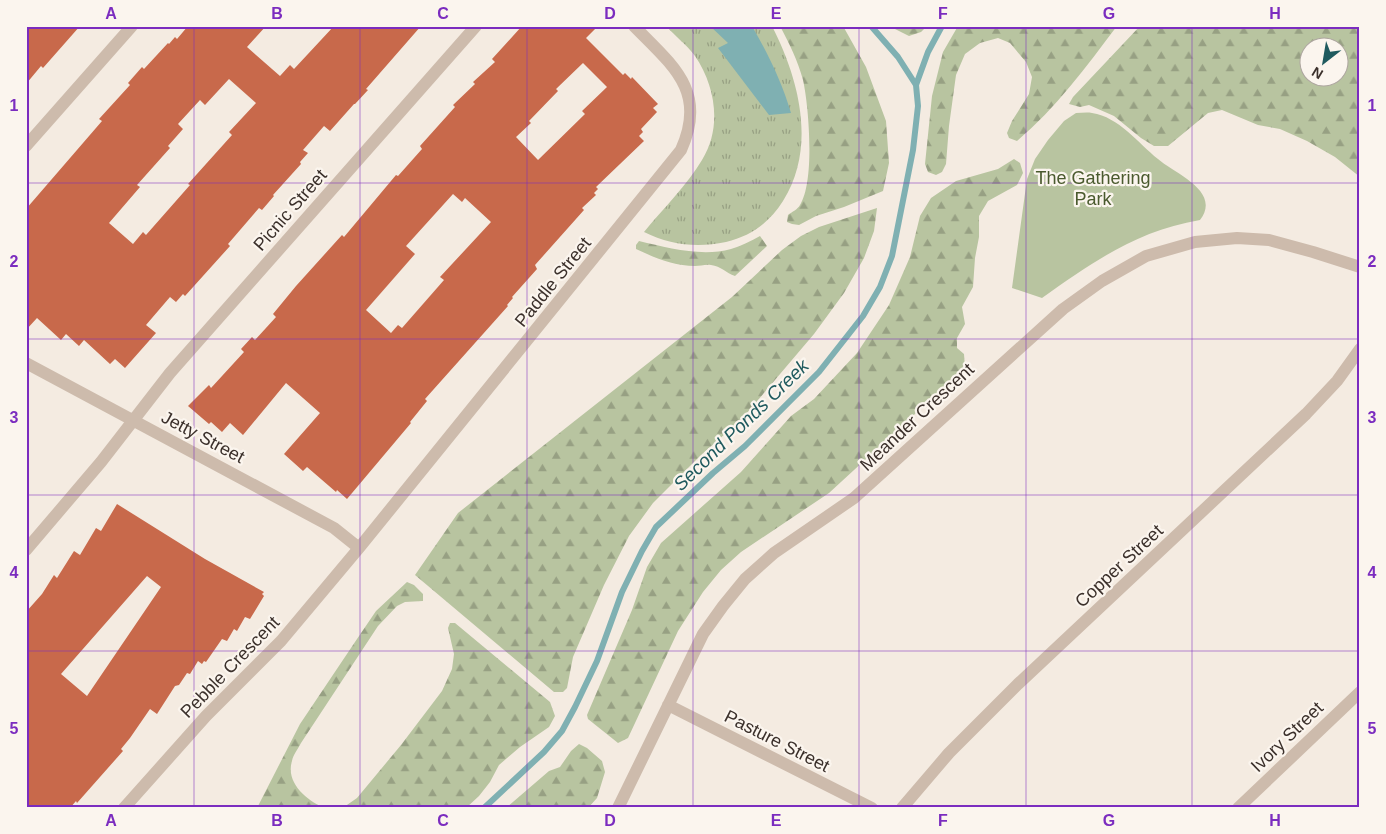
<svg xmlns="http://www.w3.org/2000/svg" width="1386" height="834" font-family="Helvetica,sans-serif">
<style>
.grass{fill:url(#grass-tufts)}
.forest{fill:url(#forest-firs);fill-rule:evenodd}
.green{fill:#b8c4a0}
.water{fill:#7fb0b2}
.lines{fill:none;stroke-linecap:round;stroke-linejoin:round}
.stream{stroke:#7fb0b2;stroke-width:6}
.building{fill:#c8694b;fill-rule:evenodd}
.minor{stroke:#cdbbac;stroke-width:12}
.grid{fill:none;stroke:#7b2cbf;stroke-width:1;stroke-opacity:0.55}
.labels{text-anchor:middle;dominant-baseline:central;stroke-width:4.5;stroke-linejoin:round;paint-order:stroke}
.park-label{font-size:18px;fill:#4a5a2e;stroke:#fbf5ee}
.street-label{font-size:18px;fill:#3b302b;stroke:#fbf5ee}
.water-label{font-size:19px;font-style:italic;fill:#1f5a5e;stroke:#fbf5ee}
.neatline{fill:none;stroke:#7b2cbf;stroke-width:2}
.grid-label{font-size:16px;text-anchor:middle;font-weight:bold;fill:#7b2cbf}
</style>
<defs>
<pattern id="grass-tufts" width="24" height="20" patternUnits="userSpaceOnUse" patternTransform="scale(1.25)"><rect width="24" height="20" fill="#b8c4a0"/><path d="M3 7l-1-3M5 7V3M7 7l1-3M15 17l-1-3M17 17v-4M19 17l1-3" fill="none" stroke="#97a083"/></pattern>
<pattern id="forest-firs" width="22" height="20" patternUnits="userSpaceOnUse" patternTransform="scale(1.25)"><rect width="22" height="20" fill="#b8c4a0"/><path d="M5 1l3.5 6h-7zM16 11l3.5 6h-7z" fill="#97a083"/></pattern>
</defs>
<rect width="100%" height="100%" fill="#f4ebe1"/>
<path class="grass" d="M 666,26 L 772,26 C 799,79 817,147 783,201 C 769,223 751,236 726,242 C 697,248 670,245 644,232 C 662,210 688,184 702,160 C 722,128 716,87 695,56 C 687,45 675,36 666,26 Z"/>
<path class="forest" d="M 780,26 L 843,26 L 866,67 L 886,121 L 889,163 L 883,191 L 844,207 L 816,216 L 799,225 L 792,224 L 787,222 L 788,215 C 792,212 798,209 800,205 C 815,181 809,107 803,80 C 798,61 789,43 780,26 Z
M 889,26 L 927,26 L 921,32 L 909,36 Z
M 958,26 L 1117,26 C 1086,67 1056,108 1017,141 L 1009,138 L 1007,133 L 1012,121 L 1029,94 L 1032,77 L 1026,62 L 1010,43 L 998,38 L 980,43 L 965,54 L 956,75 L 949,126 L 946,164 L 942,172 L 936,175 L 928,172 L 925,164 L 932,96 L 943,52 Z
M 1140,26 L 1360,26 L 1360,177 L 1335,157 L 1307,141 L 1280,129 L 1258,125 L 1222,110 L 1208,113 L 1168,146 L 1154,146 L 1141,138 L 1114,116 L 1089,105 L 1080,107 L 1069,104 L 1073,97 ZM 1308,48 L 1338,48 L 1338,78 L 1308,78 Z
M 1014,159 L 1020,163 L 1023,173 L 1017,185 L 988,201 L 979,216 L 979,237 L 975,258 L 973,287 L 962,307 L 965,324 L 957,338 L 957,348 L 964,354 L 965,368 L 829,493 L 741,552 L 721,570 L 703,592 L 678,631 L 628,738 L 618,743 L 588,719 L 587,715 L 632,610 L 647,567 L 661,543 L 741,472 L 791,416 L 814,399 L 857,353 L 889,305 L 910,257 L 920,216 L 931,198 L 956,181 L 998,169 Z
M 877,208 L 874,231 L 864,258 L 844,293 L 814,334 L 741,420 L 701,455 L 653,503 L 629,536 L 604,585 L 573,657 L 567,688 L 563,692 L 554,692 L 415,575 L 458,513 L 732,297 L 782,250 L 801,236 L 819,227 Z
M 760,236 L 767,246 L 735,276 C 726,273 721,266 711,265 C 706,264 700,266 695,266 C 674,266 655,258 636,249 L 636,245 L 639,241 C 668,248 702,257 731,249 C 741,246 751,241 760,236 Z
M 407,582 L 414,585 L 423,594 L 423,601 L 405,602 L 397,606 L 378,626 L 301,743 C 298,749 293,755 292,761 C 285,783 308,802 326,808 L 257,808 L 300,724 L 357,639 L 376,611 Z
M 450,623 L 455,623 L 550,702 L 555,716 L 549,727 L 520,747 L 499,765 L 490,782 L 479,796 L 466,808 L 339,808 L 344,807 L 357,798 L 401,745 L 442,691 L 452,669 L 454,654 L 448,628 Z
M 579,744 L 587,748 L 602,761 L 605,772 L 597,798 L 588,808 L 506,808 L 549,771 L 560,767 L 571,751 Z"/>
<path class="green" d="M 1076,113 C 1081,113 1087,112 1092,113 C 1119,117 1138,143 1158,159 C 1175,174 1222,191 1200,220 C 1136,231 1093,262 1042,298 L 1012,288 L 1027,179 L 1035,159 L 1048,140 L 1064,121 Z"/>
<path class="water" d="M 710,26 L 752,26 C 768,54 782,82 791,113 L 769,115 L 718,48 L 728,43 Z"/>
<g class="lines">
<path class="stream" d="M 871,26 L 898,57 L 916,85
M 484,808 L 544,752 L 562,731 L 575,707 L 597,661 L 622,592 L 642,551 L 656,527 L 713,473 L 745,446 L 819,372 L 863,316 L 880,287 L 892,256 L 913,150 L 918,106 L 916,85 L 928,52 L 942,26"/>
</g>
<path class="building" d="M 26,26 L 80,26 L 43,68 L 41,66 L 26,84 Z
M 188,26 L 266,26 L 247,47 L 280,76 L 290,65 L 294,69 L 334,26 L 421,26 L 366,89 L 368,90 L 355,104 L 354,104 L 330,131 L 324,126 L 303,150 L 308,153 L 300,162 L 301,164 L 273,195 L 274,196 L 262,210 L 259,208 L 228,244 L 230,246 L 185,296 L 183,294 L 176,302 L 170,297 L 146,325 L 156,333 L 125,368 L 115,359 L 110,364 L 84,340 L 79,346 L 66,334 L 61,340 L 37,318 L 26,330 L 26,209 L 102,121 L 99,119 L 130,85 L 128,83 L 142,67 L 144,69 L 168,43 L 169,44 L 175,37 L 177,39 ZM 229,79 L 256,103 L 229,132 L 232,135 L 188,184 L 190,185 L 146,235 L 143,232 L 133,244 L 109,223 L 140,187 L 137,185 L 170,148 L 168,146 L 183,129 L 178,124 L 200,100 L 205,105 Z
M 522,26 L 598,26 L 586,38 L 623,75 L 625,73 L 631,79 L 632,77 L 658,104 L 653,108 L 657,112 L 641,129 L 643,132 L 639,136 L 644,141 L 596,187 L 598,189 L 594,193 L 596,195 L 582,208 L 584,210 L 535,265 L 537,269 L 512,297 L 513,298 L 507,305 L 508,306 L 425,399 L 427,401 L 410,422 L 411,423 L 347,499 L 337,490 L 336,492 L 307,467 L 303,471 L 284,454 L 320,413 L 286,383 L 243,435 L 230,423 L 222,432 L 211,422 L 209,424 L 188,406 L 209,385 L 211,388 L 244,352 L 241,349 L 252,337 L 255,340 L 276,317 L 273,314 L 296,286 L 342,235 L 344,237 L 396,175 L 398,176 L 422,149 L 420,146 L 455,107 L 453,105 L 475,84 L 473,82 L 495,62 L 492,59 ZM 583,63 L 607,87 L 582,111 L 585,114 L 538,160 L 516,137 L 531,123 L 529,121 L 558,91 L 556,89 ZM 453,194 L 462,202 L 465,198 L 491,222 L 440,277 L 444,280 L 402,328 L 398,325 L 391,333 L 366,310 L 415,254 L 406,246 Z
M 117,504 L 205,559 L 264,592 L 262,594 L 264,596 L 250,619 L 245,617 L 237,631 L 234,629 L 227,641 L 222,639 L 206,662 L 204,661 L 202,664 L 198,661 L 190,674 L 187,673 L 179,685 L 175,686 L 157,714 L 150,709 L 130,738 L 121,749 L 123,751 L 77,803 L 76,801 L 70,808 L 26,808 L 26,612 L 42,594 L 54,575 L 57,578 L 74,551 L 80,555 L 96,528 L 101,531 ZM 147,576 L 161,587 L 87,696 L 61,674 Z"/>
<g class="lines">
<path class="minor" d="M 26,146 L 132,26
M 26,363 L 334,528 L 359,548
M 26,550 L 101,462 L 170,373 L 476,26
M 668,705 L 872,808
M 124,808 L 206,716 L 281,641 L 359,548 L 681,150 C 708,91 672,65 634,26
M 618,808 L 703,634 L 723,606 L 745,579 L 774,553 L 854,498 L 1063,309 L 1102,281 L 1146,256 L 1195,242 L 1237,238 L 1269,240 L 1313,252 L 1360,267
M 902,808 L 949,753 L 1018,684 L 1306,414 L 1337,381 L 1360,349
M 1238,808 L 1360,692"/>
</g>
<path class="grid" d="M 194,26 L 194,808M 360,26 L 360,808M 527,26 L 527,808M 693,26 L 693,808M 859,26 L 859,808M 1026,26 L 1026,808M 1192,26 L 1192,808M 26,183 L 1360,183M 26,339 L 1360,339M 26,495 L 1360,495M 26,651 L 1360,651"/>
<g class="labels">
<g class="park-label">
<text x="1093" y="178">The Gathering<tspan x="1093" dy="21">Park</tspan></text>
</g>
<g class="street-label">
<text transform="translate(290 210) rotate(-49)">Picnic Street</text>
<text transform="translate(553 282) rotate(-51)">Paddle Street</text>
<text transform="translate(917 417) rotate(-43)">Meander Crescent</text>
<text transform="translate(203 437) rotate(28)">Jetty Street</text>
<text transform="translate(1119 566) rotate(-43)">Copper Street</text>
<text transform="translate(230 667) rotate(-46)">Pebble Crescent</text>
<text transform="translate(1287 737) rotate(-44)">Ivory Street</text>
<text transform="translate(777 741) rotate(27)">Pasture Street</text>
</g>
<g class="water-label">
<text transform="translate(741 425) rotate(-44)">Second Ponds Creek</text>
</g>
</g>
<rect width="1386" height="834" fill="none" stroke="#fbf5ee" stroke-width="55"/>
<g transform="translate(1324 62) rotate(211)"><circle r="24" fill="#fbf5ee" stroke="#aea6a0"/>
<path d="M0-4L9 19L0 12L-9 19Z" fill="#1f5a5e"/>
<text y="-8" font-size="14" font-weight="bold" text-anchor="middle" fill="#3b302b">N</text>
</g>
<rect x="28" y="28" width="1330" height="778" class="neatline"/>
<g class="grid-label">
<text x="111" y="19">A</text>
<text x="277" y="19">B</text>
<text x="443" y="19">C</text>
<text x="610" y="19">D</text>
<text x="776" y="19">E</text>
<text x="943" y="19">F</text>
<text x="1109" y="19">G</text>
<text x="1275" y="19">H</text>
<text x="14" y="111">1</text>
<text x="1372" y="111">1</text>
<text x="14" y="267">2</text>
<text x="1372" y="267">2</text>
<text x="14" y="423">3</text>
<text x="1372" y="423">3</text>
<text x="14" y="578">4</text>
<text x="1372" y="578">4</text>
<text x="14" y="734">5</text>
<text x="1372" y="734">5</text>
<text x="111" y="826">A</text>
<text x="277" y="826">B</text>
<text x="443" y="826">C</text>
<text x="610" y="826">D</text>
<text x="776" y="826">E</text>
<text x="943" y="826">F</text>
<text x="1109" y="826">G</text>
<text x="1275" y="826">H</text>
</g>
</svg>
